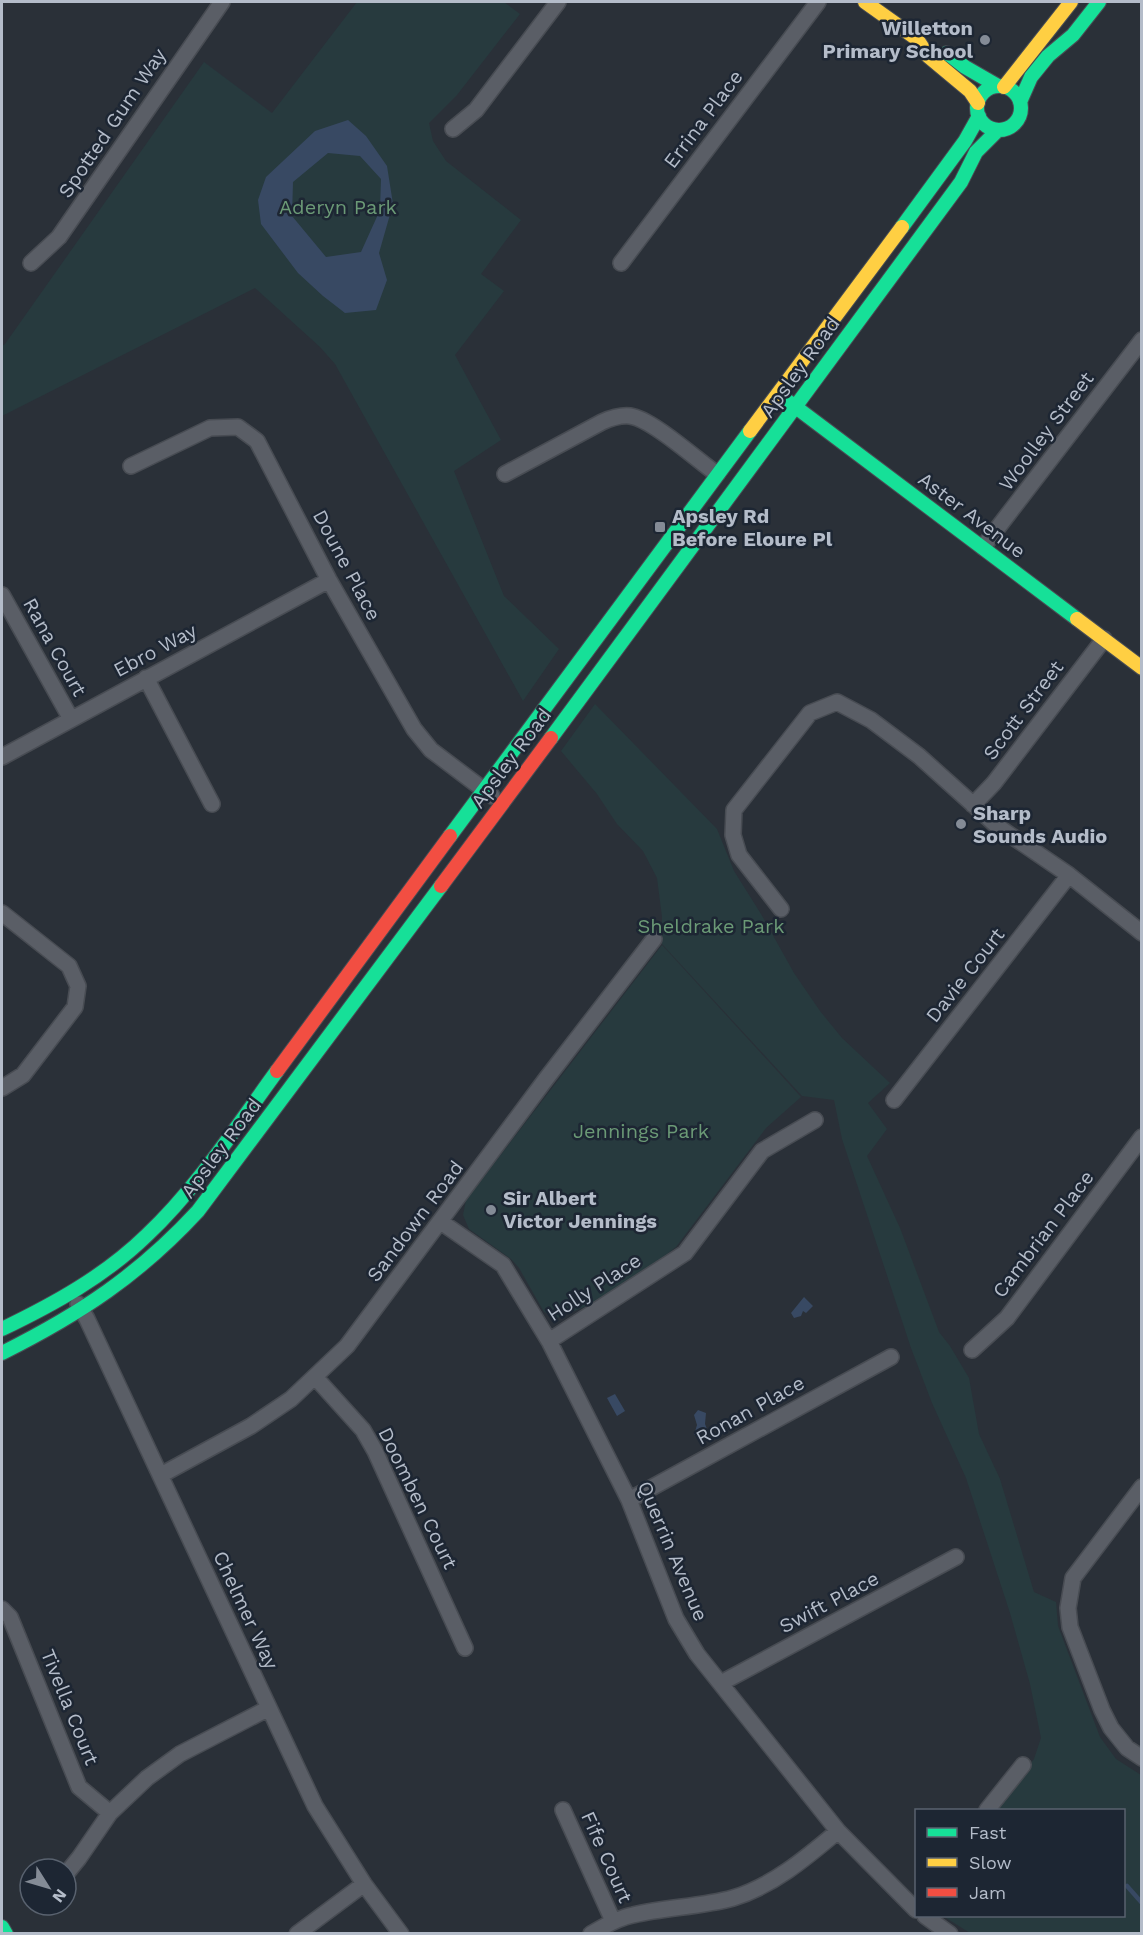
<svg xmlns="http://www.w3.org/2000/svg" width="1143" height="1935" font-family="'Work Sans',sans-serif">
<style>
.green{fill:#273a3e}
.water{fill:#384963;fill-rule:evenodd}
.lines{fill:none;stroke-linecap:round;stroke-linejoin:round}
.stream{stroke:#384963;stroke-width:4.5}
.street-casing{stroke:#484c53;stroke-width:18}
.fast-casing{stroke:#484c53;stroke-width:16}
.slow-casing{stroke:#484c53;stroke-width:16}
.jam-casing{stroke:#484c53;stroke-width:16}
.street{stroke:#5a5e66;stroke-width:15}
.fast{stroke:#16e098;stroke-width:14}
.slow{stroke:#ffcf43;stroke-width:14}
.jam{stroke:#f24e42;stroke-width:14}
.poi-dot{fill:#848b96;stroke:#1d2633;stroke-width:2}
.labels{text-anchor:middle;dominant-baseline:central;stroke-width:5;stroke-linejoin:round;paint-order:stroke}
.poi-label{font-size:20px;font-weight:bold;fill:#b4bcc9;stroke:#1d2633;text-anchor:start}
.street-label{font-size:20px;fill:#b4bcc9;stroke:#1d2633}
.park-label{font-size:20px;fill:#6b9a76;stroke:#1d2633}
</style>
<rect width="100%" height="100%" fill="#2a3038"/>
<path class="green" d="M 357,2 L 504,2 L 520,14 L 457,95 L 429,123 L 433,141 L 446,161 L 521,220 L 481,274 L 504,291 L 455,355 L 501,440 L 454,471 L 504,596 L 559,649 L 523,701 L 335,364 L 320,347 L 255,288 L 2,416 L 2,346 L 5,344 L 204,62 L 272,113 Z
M 595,704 L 717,829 L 734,871 L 761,914 L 794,973 L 820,1011 L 842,1038 L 890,1083 L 868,1103 L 887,1129 L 867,1156 L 900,1228 L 939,1332 L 950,1346 L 969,1378 L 979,1434 L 1000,1479 L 1034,1592 L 1056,1602 L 1058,1626 L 1100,1737 L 1116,1759 L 1141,1775 L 1141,1933 L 970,1933 L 943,1916 L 1124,1916 L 1124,1810 L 994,1810 L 1034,1759 L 1041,1738 L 1030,1684 L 1010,1613 L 966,1478 L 932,1403 L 911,1348 L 842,1139 L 834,1100 L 802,1096 L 662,944 L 662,917 L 657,878 L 643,851 L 617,824 L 597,794 L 561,751 Z
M 662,945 L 801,1097 L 766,1128 L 676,1247 L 645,1271 L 587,1306 L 557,1318 L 544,1312 L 519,1268 L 511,1259 L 469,1229 L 463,1215 L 466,1200 Z"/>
<path class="water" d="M 348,120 L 366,136 L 387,166 L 393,204 L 379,253 L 387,280 L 376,310 L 345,313 L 323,296 L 298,273 L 261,224 L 258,200 L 266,177 L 315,131 ZM 328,153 L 360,156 L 381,179 L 380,210 L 361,252 L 326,257 L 292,216 L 293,182 Z
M 804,1297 L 813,1306 L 806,1313 L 803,1311 L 801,1316 L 794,1318 L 791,1313 Z
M 615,1394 L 625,1411 L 617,1416 L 607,1398 Z
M 698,1410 L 706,1413 L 705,1424 L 707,1429 L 705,1434 L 694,1435 L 697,1425 L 694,1415 Z"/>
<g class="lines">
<path class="stream" d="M 1127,1886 L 1142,1903"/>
<defs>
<path id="street" d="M 453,129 L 476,110 L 558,2
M 31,263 L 59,237 L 222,2
M 621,263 L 818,2
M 131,466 L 210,428 L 238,427 L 257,441 L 329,580 L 414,729 L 431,750 L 492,796
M 505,474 L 602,422 C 611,418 620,415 630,416 C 652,419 697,460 717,474
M 983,547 L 1142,340
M 2,595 L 71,719
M 146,678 L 212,804
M 2,757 L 329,580
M 973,805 L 994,783 L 1104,639
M 781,909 L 739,855 L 733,835 L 734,810 L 810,713 L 837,702 L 871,720 L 919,756 L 997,826 L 1069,875 L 1142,933
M 2,913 L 69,966 L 78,986 L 75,1007 L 23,1075 L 2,1088
M 894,1100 L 1069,875
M 441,1222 L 503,1265 L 549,1341 L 629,1500 L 676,1619 L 697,1654 L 838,1831 L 916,1910
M 78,1304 L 87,1319 L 315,1806 L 364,1884 L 401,1934
M 549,1341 L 685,1253 L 762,1151 L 815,1120
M 972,1350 L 1007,1318 L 1142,1137
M 316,1378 L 363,1430 L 375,1451 L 465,1648
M 161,1475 L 251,1426 L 291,1399 L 347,1346 L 546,1079 L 654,939
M 1142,1487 L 1073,1578 L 1068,1608 L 1070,1627 L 1102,1710 L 1111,1728 L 1127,1748 L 1142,1758
M 629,1500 L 891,1357
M 2,1609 L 10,1617 L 79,1787 L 110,1813
M 721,1683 L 956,1557
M 563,1810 L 613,1921
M 987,1810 L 1023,1765
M 66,1874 L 79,1858 L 110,1813 L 147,1778 L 180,1754 L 269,1708
M 925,1916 L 950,1934
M 297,1934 L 364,1884
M 591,1934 C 604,1926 618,1918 633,1915 C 666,1907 701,1907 733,1898 C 773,1886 807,1857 838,1831"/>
<path id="fast" d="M 947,53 L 965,67 L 998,86
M977 108a22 22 0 1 1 44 0a22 22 0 1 1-44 0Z
M 1020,102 L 1031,77 L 1048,56 L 1073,35 L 1099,2
M 902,227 L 965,141 L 979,116
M 785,399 L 1077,619
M 551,738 L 961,182 L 976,152 L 998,130
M 450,836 L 750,431
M 2,1329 C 54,1304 105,1276 147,1235 C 197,1188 236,1127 277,1071
M 2,1353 C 80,1314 139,1275 198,1211 L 441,886
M 2,1927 L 6,1934"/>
<path id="slow" d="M 865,2 L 917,39 L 928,56 L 970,91 L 978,103
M 1004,87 L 1071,2
M 750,431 L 902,227
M 1077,619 L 1142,668"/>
<path id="jam" d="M 441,886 L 551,738
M 277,1071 L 450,836"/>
</defs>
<use href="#street" class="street-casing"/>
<use href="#fast" class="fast-casing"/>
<use href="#slow" class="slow-casing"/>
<use href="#jam" class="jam-casing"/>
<use href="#street" class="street"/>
<use href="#fast" class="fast"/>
<use href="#slow" class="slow"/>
<use href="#jam" class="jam"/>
</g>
<g class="poi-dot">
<circle cx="985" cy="40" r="6"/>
<rect x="654" y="521" width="12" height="12" rx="3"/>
<circle cx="961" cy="824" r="6"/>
<circle cx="491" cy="1210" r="6"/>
</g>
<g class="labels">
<g class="poi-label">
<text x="973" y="28" text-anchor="end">Willetton<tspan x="973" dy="23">Primary School</tspan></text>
<text x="672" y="516">Apsley Rd<tspan x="672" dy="23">Before Eloure Pl</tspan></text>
<text x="973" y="813">Sharp<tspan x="973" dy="23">Sounds Audio</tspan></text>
<text x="503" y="1198">Sir Albert<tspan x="503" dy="23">Victor Jennings</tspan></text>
</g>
<g class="street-label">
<text transform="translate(703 119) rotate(-53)">Errina Place</text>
<text transform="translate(112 123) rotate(-56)">Spotted Gum Way</text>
<text transform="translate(800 367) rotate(-54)">Apsley Road</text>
<text transform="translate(1046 431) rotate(-53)">Woolley Street</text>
<text transform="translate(972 515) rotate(37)">Aster Avenue</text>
<text transform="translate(347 565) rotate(62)">Doune Place</text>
<text transform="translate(55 647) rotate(61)">Rana Court</text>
<text transform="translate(155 650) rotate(-28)">Ebro Way</text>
<text transform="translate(1023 710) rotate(-53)">Scott Street</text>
<text transform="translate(511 758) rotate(-53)">Apsley Road</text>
<text transform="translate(965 975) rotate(-52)">Davie Court</text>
<text transform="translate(221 1148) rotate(-53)">Apsley Road</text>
<text transform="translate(415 1221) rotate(-53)">Sandown Road</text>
<text transform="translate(1043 1234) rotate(-53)">Cambrian Place</text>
<text transform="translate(594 1287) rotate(-33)">Holly Place</text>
<text transform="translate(750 1410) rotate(-29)">Ronan Place</text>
<text transform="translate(418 1498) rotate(64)">Doomben Court</text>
<text transform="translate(673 1551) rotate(67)">Querrin Avenue</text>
<text transform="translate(829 1602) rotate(-28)">Swift Place</text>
<text transform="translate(246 1610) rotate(65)">Chelmer Way</text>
<text transform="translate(70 1707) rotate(68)">Tivella Court</text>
<text transform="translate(607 1857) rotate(66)">Fife Court</text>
</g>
<g class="park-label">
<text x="338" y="207">Aderyn Park</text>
<text x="711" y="926">Sheldrake Park</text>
<text x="641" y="1131">Jennings Park</text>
</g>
</g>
<rect width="1143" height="1935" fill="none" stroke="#b4bcc9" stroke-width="6"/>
<rect x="915" y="1809" width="210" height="108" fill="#1d2633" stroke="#59626f" stroke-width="1.5"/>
<rect x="927" y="1828" width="30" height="9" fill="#16e098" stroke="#59626f" stroke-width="1.5"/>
<text x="969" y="1839" font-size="18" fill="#b4bcc9">Fast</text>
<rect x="927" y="1858" width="30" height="9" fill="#ffcf43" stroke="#59626f" stroke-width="1.5"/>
<text x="969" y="1869" font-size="18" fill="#b4bcc9">Slow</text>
<rect x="927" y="1888" width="30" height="9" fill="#f24e42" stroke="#59626f" stroke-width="1.5"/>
<text x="969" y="1899" font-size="18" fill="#b4bcc9">Jam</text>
<g transform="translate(48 1887) rotate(127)"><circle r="28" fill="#1d2633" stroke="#59626f" stroke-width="1.5"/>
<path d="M0-4.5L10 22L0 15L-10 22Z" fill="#848b96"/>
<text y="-9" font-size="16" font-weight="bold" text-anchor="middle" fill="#b4bcc9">N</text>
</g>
</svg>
